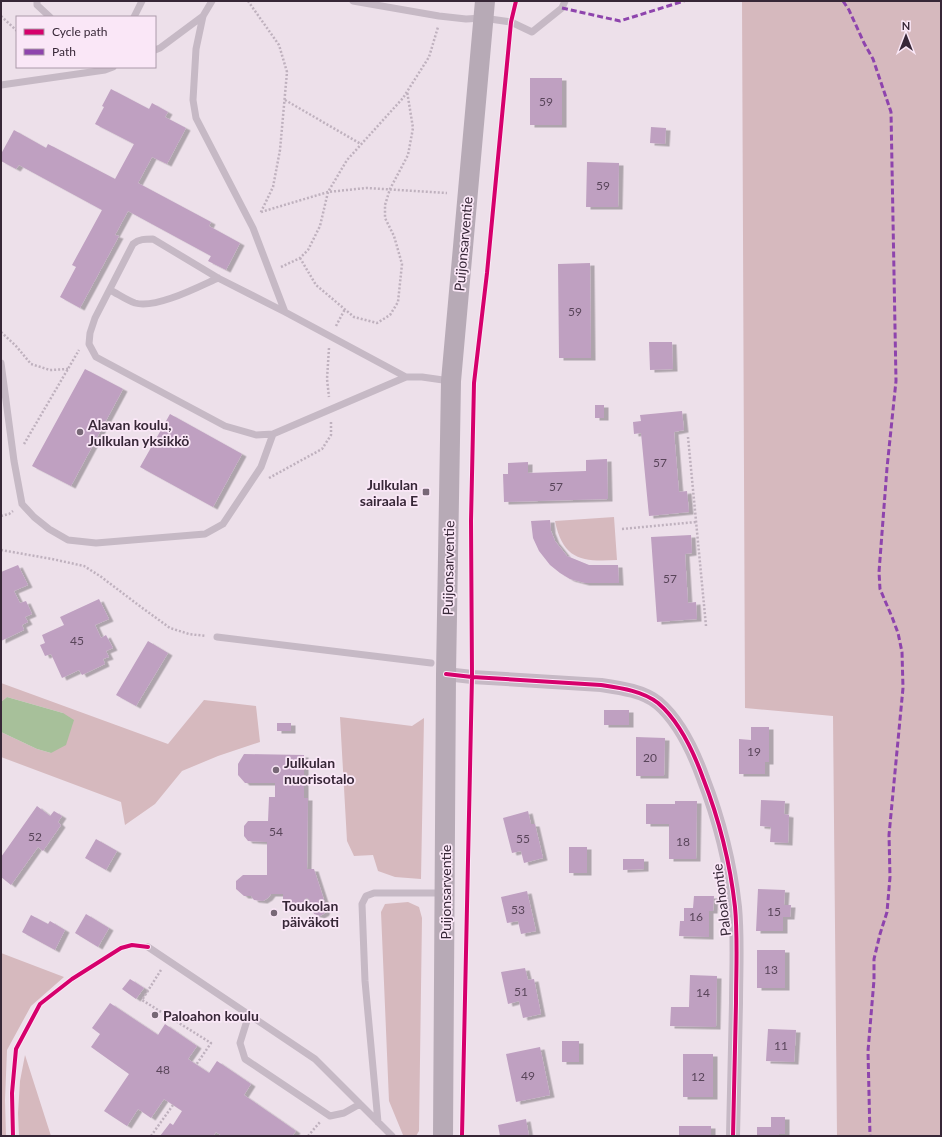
<svg xmlns="http://www.w3.org/2000/svg" width="942" height="1137" font-family="Lato,sans-serif">
<style>
.green{fill:#d6b9be}
.water{fill:#a7c09a}
.building{fill:#bfa0c1;filter:url(#shadow)}
.lines{fill:none;stroke-linecap:round;stroke-linejoin:round}
.path{stroke:#bfb1be;stroke-width:2.5;stroke-dasharray:2 2;stroke-linecap:butt}
.service{stroke:#c6b9c5;stroke-width:7}
.minor{stroke:#c6b9c5;stroke-width:14}
.secondary{stroke:#b7aab6;stroke-width:20}
.quiet{stroke:#8e44ad;stroke-width:3;stroke-dasharray:6 3;stroke-linecap:butt}
.cycleway-casing{stroke:#fae7f7;stroke-width:6}
.cycleway{stroke:#d6006c;stroke-width:4}
.poi-dot{fill:#776876;stroke:#fae7f7;stroke-width:1.5}
.labels{text-anchor:middle;dominant-baseline:central;stroke-width:3.5;stroke-linejoin:round;paint-order:stroke}
.number-label{font-size:12px;fill:#59455a}
.street-label{font-size:14px;fill:#372737;stroke:#fae7f7}
.poi-label{font-size:14px;font-weight:bold;fill:#372737;stroke:#fae7f7;text-anchor:start}
</style>
<defs>
<filter id="shadow"><feDropShadow dx="4.5" dy="2.5" stdDeviation="0" flood-color="#0004"/></filter>
</defs>
<rect width="100%" height="100%" fill="#ede0ea"/>
<path class="green" d="M 742,1 L 941,1 L 941,1136 L 837,1136 L 833,716 L 745,708 Z
M 614,517 L 617,560 C 582,562 563,560 555,521 Z
M 1,683 L 168,744 L 204,700 L 256,706 L 260,742 L 218,756 L 182,771 L 155,804 L 125,825 L 121,802 L 1,757 L 1,732 L 37,749 L 51,753 L 63,713 L 7,697 L 1,702 Z
M 340,717 L 412,726 L 424,718 L 421,879 L 395,877 L 378,871 L 373,855 L 354,856 L 347,841 Z
M 408,902 L 419,907 L 422,918 L 419,1131 L 416,1136 L 403,1135 L 389,1101 L 381,912 L 385,904 Z
M 1,953 L 64,977 L 31,1006 L 7,1050 L 5,1100 L 6,1136 L 1,1136 Z
M 25,1055 L 51,1136 L 19,1136 L 18,1113 L 20,1081 Z"/>
<path class="water" d="M 7,697 L 63,713 L 74,720 L 66,745 L 51,753 L 37,749 L 1,732 L 1,702 Z"/>
<path class="building" d="M 530,78 L 562,78 L 562,125 L 530,125 Z
M 111,89 L 149,109 L 152,103 L 168,112 L 165,117 L 186,128 L 167,164 L 152,157 L 138,183 L 211,222 L 209,226 L 240,243 L 226,270 L 208,261 L 211,256 L 128,211 L 115,235 L 119,236 L 80,308 L 60,297 L 76,267 L 72,265 L 102,210 L 19,165 L 16,169 L 1,161 L 1,154 L 14,130 L 46,148 L 48,144 L 115,179 L 134,144 L 95,124 L 104,107 L 102,106 Z
M 651,127 L 666,128 L 665,144 L 650,143 Z
M 587,162 L 619,163 L 618,207 L 586,207 Z
M 590,263 L 591,358 L 559,358 L 558,264 Z
M 649,342 L 672,342 L 673,369 L 650,370 Z
M 85,369 L 123,389 L 71,486 L 32,466 Z
M 595,405 L 604,405 L 604,418 L 595,418 Z
M 682,411 L 684,430 L 674,432 L 679,492 L 687,491 L 689,512 L 649,516 L 641,433 L 634,434 L 633,422 L 641,421 L 640,415 Z
M 170,414 L 242,454 L 213,507 L 140,467 Z
M 607,459 L 608,499 L 504,502 L 503,474 L 508,474 L 508,463 L 528,462 L 528,473 L 586,471 L 586,460 Z
M 550,520 L 551,531 L 555,541 L 567,556 L 589,565 L 618,565 L 619,583 L 585,583 L 570,579 L 560,573 L 550,565 L 539,551 L 533,538 L 531,521 Z
M 691,535 L 692,553 L 685,554 L 688,603 L 696,602 L 697,619 L 657,622 L 651,537 Z
M 18,565 L 28,585 L 14,591 L 20,603 L 26,601 L 32,614 L 25,617 L 28,622 L 22,625 L 24,630 L 1,641 L 1,572 Z
M 99,599 L 109,619 L 95,625 L 101,638 L 106,635 L 113,648 L 106,651 L 109,657 L 103,659 L 105,664 L 82,675 L 79,670 L 62,678 L 51,654 L 45,656 L 40,645 L 45,643 L 42,635 L 64,625 L 60,617 Z
M 148,641 L 168,653 L 136,706 L 116,695 Z
M 604,710 L 629,710 L 629,725 L 604,725 Z
M 277,723 L 291,723 L 291,731 L 277,731 Z
M 751,727 L 769,727 L 769,762 L 765,762 L 765,774 L 739,774 L 739,739 L 751,740 Z
M 636,737 L 665,738 L 664,776 L 636,776 Z
M 244,754 L 304,755 L 304,798 L 308,798 L 307,869 L 314,869 L 326,906 L 325,913 L 320,916 L 314,914 L 309,899 L 306,898 L 304,902 L 298,907 L 289,907 L 283,903 L 283,894 L 271,894 L 268,898 L 263,901 L 254,900 L 251,896 L 244,896 L 236,889 L 236,881 L 243,875 L 267,875 L 267,842 L 248,841 L 244,836 L 244,826 L 248,821 L 268,821 L 269,797 L 275,797 L 275,783 L 245,783 L 238,775 L 238,764 Z
M 761,800 L 785,801 L 784,814 L 789,815 L 788,843 L 770,842 L 771,827 L 760,826 Z
M 675,801 L 697,801 L 696,859 L 669,859 L 669,824 L 646,824 L 646,804 L 675,804 Z
M 37,806 L 50,816 L 54,811 L 62,816 L 58,822 L 61,825 L 43,851 L 38,847 L 11,885 L 1,877 L 1,857 Z
M 528,811 L 531,824 L 535,824 L 543,858 L 524,863 L 521,851 L 512,853 L 503,818 Z
M 96,839 L 117,851 L 106,870 L 85,858 Z
M 569,847 L 587,847 L 587,873 L 569,873 Z
M 623,859 L 644,859 L 644,869 L 623,870 Z
M 758,889 L 785,890 L 784,905 L 791,905 L 790,917 L 783,917 L 783,931 L 756,931 Z
M 527,891 L 536,931 L 521,934 L 518,921 L 507,923 L 501,897 Z
M 694,896 L 714,896 L 713,911 L 709,911 L 709,937 L 679,936 L 680,921 L 684,921 L 684,908 L 693,908 Z
M 86,914 L 109,928 L 98,947 L 75,933 Z
M 31,915 L 48,924 L 50,921 L 65,930 L 55,950 L 22,932 Z
M 757,950 L 785,950 L 785,988 L 757,988 Z
M 525,968 L 528,980 L 534,979 L 541,1014 L 523,1018 L 519,1001 L 508,1004 L 501,972 Z
M 690,975 L 717,976 L 716,1027 L 670,1026 L 671,1007 L 689,1007 Z
M 130,979 L 144,988 L 136,999 L 122,989 Z
M 110,1003 L 158,1035 L 165,1024 L 197,1046 L 188,1059 L 209,1073 L 217,1061 L 251,1084 L 244,1095 L 296,1131 L 292,1136 L 222,1136 L 216,1132 L 213,1136 L 160,1136 L 170,1123 L 173,1125 L 182,1111 L 164,1099 L 151,1118 L 138,1109 L 127,1126 L 104,1111 L 129,1074 L 91,1047 L 100,1034 L 92,1028 Z
M 768,1029 L 796,1030 L 794,1062 L 766,1061 Z
M 562,1041 L 579,1041 L 579,1062 L 562,1062 Z
M 540,1047 L 550,1095 L 516,1102 L 506,1054 Z
M 683,1054 L 713,1054 L 713,1097 L 683,1097 Z
M 771,1117 L 785,1117 L 785,1134 L 779,1134 L 779,1136 L 757,1136 L 757,1127 L 771,1127 Z
M 526,1119 L 529,1136 L 500,1136 L 498,1125 Z
M 679,1126 L 711,1126 L 711,1136 L 679,1136 Z"/>
<g class="lines">
<path class="path" d="M 248,1 L 279,45 L 287,72 L 280,150 L 273,187 L 260,214
M 1,16 L 17,31
M 285,100 L 361,144
M 261,212 L 328,192 L 366,188 L 447,193
M 300,258 L 316,285 L 354,317 L 377,323 L 390,315 L 398,302 L 402,264 L 394,236 L 385,218 L 385,205 L 390,189 L 408,155 L 413,128 L 407,91
M 281,267 L 300,258 L 308,250 L 320,226 L 328,192 L 347,160 L 403,98 L 429,57 L 438,27
M 336,326 L 345,309
M 1,332 L 16,346 L 31,364 L 50,370 L 68,369
M 329,348 L 327,379 L 329,397
M 688,437 L 706,626
M 24,444 L 79,350
M 269,478 L 322,449 L 331,435 L 331,421
M 1,516 L 9,514 L 13,511
M 622,529 L 696,522
M 1,550 L 52,559 L 84,566 L 100,576 L 141,607 L 170,628 L 189,634 L 206,636
M 161,970 L 142,1000 L 211,1043 L 196,1065
M 151,1136 L 173,1105
M 308,1136 L 320,1122"/>
<path class="service" d="M 37,1 L 37,5 L 50,17
M 212,1 L 203,16 L 196,49 L 193,100 L 196,118 L 253,228 L 285,312 L 406,377
M 353,1 L 439,16 L 466,19 L 483,18 L 511,22 L 532,32 L 562,8 L 565,1
M 134,17 L 142,1
M 155,50 L 160,48 L 203,16
M 1,85 L 105,70 L 113,67
M 110,290 C 118,294 126,300 135,303 C 156,309 198,287 218,278
M 285,312 L 218,278 L 153,239 C 145,239 139,239 133,244 L 95,318 L 90,333 L 89,344 L 96,357 L 225,426 L 256,435 L 273,434 L 406,377 L 422,377 L 450,381
M 1,363 L 14,461 L 22,504 L 34,517 L 49,529 L 68,540 L 96,543 L 205,534 L 223,524 L 261,467 L 273,434
M 217,637 L 431,663
M 148,947 L 315,1059 L 392,1136
M 249,1014 L 240,1043 L 245,1059 L 330,1116 L 344,1113 L 360,1104
M 378,1122 L 365,981 L 362,904 L 366,896 L 374,893 L 444,893"/>
<path class="minor" d="M 446,674 L 472,677 L 601,685 C 621,688 643,691 658,703 C 679,721 694,753 703,778 C 719,819 730,862 735,907 C 738,939 736,971 736,1003 C 735,1047 734,1092 733,1136"/>
<path class="secondary" d="M 443,1136 L 446,674 L 451,381 L 485,1"/>
<path class="quiet" d="M 843,1 L 849,10 L 864,43 L 873,59 L 891,112 L 896,381 L 887,468 L 879,572 L 880,589 L 892,617 L 898,633 L 902,652 L 903,688 L 889,835 L 890,877 L 887,912 L 880,934 L 874,959 L 874,980 L 868,1051 L 870,1136
M 562,8 L 620,21 L 684,1"/>
<defs>
<path id="cycleway" d="M 446,674 L 472,677 L 601,685 C 621,688 643,691 658,703 C 679,721 694,753 703,778 C 719,819 730,862 735,907 C 738,939 736,971 736,1003 C 735,1047 734,1092 733,1136
M 13,1136 L 12,1093 L 16,1049 L 40,1004 L 72,979 L 121,948 L 132,945 L 148,947
M 462,1136 L 472,677 L 471,521 L 474,383 L 487,273 L 511,22 L 516,1"/>
</defs>
<use href="#cycleway" class="cycleway-casing"/>
<use href="#cycleway" class="cycleway"/>
</g>
<g class="poi-dot">
<circle cx="80" cy="432" r="4"/>
<rect x="422" y="488" width="8" height="8" rx="2"/>
<circle cx="276" cy="770" r="4"/>
<circle cx="274" cy="913" r="4"/>
<circle cx="155" cy="1015" r="4"/>
</g>
<g class="labels">
<g class="number-label">
<text x="546" y="101">59</text>
<text x="603" y="185">59</text>
<text x="575" y="311">59</text>
<text x="660" y="462">57</text>
<text x="556" y="486">57</text>
<text x="670" y="578">57</text>
<text x="77" y="640">45</text>
<text x="754" y="751">19</text>
<text x="650" y="757">20</text>
<text x="276" y="831">54</text>
<text x="35" y="836">52</text>
<text x="523" y="838">55</text>
<text x="683" y="841">18</text>
<text x="518" y="909">53</text>
<text x="774" y="911">15</text>
<text x="696" y="916">16</text>
<text x="771" y="969">13</text>
<text x="521" y="991">51</text>
<text x="703" y="992">14</text>
<text x="781" y="1045">11</text>
<text x="163" y="1069">48</text>
<text x="528" y="1075">49</text>
<text x="698" y="1076">12</text>
</g>
<g class="street-label">
<text transform="translate(463 244) rotate(-85)">Puijonsarventie</text>
<text transform="translate(448 568) rotate(-89)">Puijonsarventie</text>
<text transform="translate(445 892) rotate(-90)">Puijonsarventie</text>
<text transform="translate(721 900) rotate(-97)">Paloahontie</text>
</g>
<g class="poi-label">
<text x="88" y="424">Alavan koulu,<tspan x="88" dy="16">Julkulan yksikkö</tspan></text>
<text x="418" y="484" text-anchor="end">Julkulan<tspan x="418" dy="16">sairaala E</tspan></text>
<text x="284" y="762">Julkulan<tspan x="284" dy="16">nuorisotalo</tspan></text>
<text x="282" y="905">Toukolan<tspan x="282" dy="16">päiväkoti</tspan></text>
<text x="163" y="1015">Paloahon koulu</text>
</g>
</g>
<rect width="942" height="1137" fill="none" stroke="#372737" stroke-width="4"/>
<rect x="16" y="16" width="140" height="52" fill="#fae7f7" stroke="#ac9aaa"/>
<rect x="24" y="29" width="20" height="6" fill="#d6006c" stroke="#ac9aaa"/>
<text x="52" y="36" font-size="12" fill="#372737">Cycle path</text>
<rect x="24" y="49" width="20" height="6" fill="#8e44ad" stroke="#ac9aaa"/>
<text x="52" y="56" font-size="12" fill="#372737">Path</text>
<g transform="translate(906 36)" stroke="#fae7f7" stroke-width="3" paint-order="stroke">
<path d="M0-3L7 15L0 10L-7 15Z" fill="#372737"/>
<text y="-6" font-size="11" font-weight="bold" text-anchor="middle" fill="#372737">N</text>
</g>
</svg>
